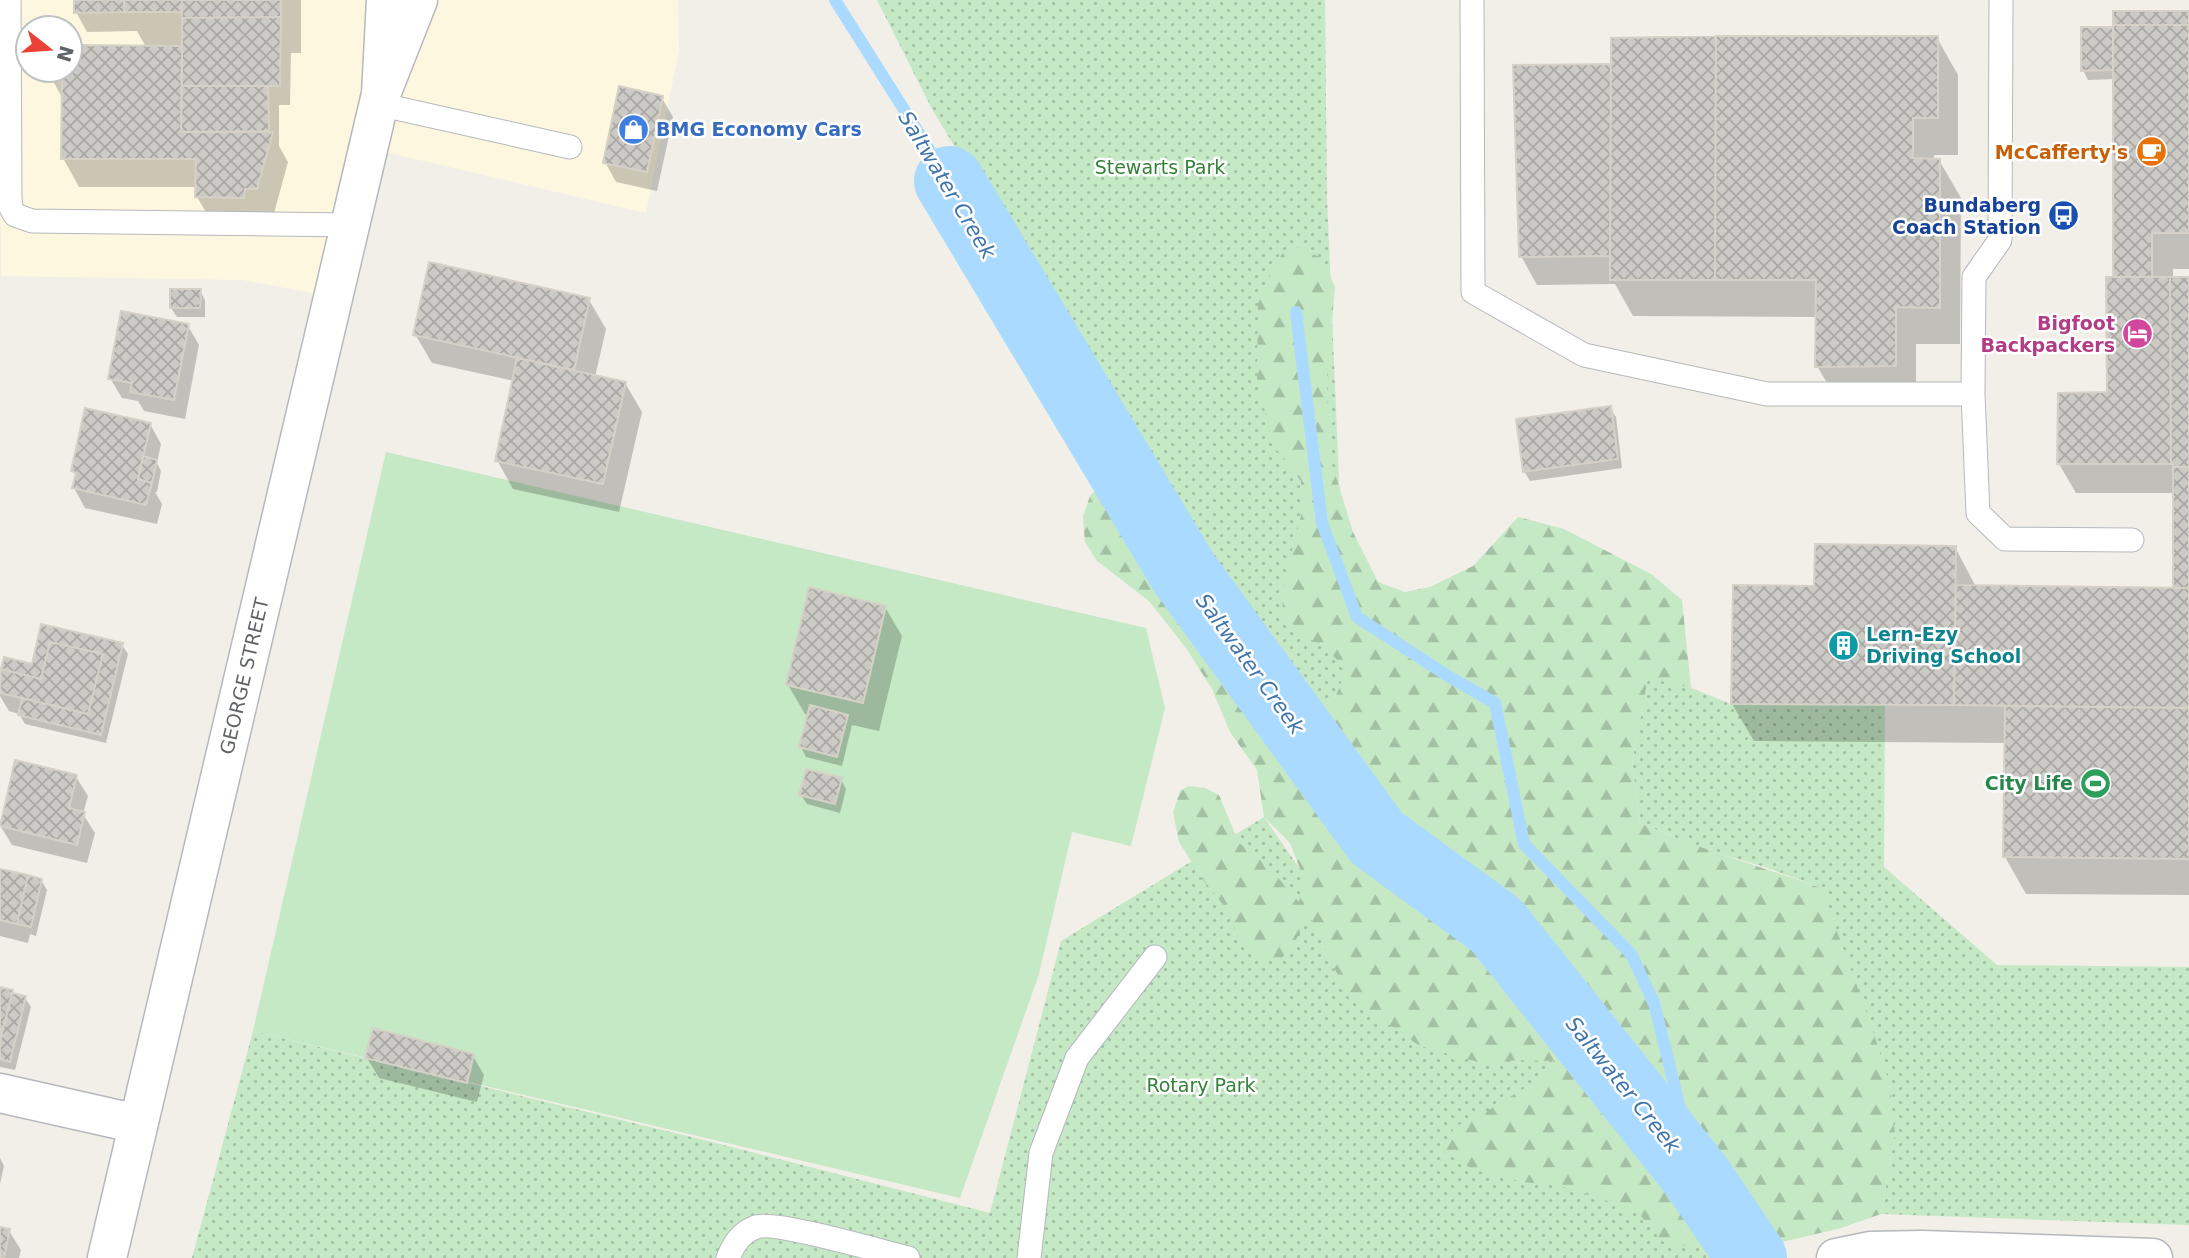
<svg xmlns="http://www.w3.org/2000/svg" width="2189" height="1258" font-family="'DejaVu Sans',sans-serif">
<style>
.commercial{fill:#fef7e0;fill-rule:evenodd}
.grass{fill:url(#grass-dots)}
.forest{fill:url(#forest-firs)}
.pitch{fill:#c5e8c5}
.shadow{fill:#0003}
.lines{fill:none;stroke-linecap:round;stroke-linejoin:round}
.stream{stroke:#aadaff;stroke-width:12}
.river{stroke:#aadaff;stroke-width:70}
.building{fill:url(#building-cross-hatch);stroke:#d6d1c6;stroke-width:2}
.lane-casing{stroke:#b5b8bc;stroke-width:25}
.street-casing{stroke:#b5b8bc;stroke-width:41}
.lane{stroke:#fff;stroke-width:23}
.street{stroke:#fff;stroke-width:38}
.labels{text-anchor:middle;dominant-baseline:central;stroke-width:5;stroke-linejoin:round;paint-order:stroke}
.shop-label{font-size:19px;font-weight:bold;fill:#366cbe;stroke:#fff;text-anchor:start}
.food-label{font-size:19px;font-weight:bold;fill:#c56008;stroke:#fff;text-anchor:end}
.park-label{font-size:19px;fill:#348238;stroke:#fff}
.transit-label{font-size:19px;font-weight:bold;fill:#164399;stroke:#fff;text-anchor:end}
.hotel-label{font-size:19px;font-weight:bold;fill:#b23c85;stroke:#fff;text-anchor:end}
.culture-label{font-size:19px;font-weight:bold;fill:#0d838f;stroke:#fff;text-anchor:start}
.street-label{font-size:19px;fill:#5f6368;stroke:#fff}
.leisure-label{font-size:19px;font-weight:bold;fill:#27864d;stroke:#fff;text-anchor:end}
.water-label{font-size:21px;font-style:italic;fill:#4174aa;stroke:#fff}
</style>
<defs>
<pattern id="grass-dots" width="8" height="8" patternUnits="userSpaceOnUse" patternTransform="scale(1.75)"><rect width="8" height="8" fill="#c5e8c5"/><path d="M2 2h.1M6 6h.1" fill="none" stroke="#a3c0a4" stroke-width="1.8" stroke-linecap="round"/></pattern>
<pattern id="forest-firs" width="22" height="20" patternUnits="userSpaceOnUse" patternTransform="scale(1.75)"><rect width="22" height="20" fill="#c5e8c5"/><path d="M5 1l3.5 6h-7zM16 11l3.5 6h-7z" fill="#a3c0a4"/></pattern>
<pattern id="building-cross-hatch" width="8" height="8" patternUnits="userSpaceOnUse" patternTransform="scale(1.75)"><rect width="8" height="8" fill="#cccac5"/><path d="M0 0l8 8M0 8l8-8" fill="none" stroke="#a9a8a4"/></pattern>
</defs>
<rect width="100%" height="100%" fill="#f1efe8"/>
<path class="commercial" d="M 0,0 L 678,0 L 679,50 L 646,213 L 364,147 L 327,296 L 243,280 L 1,276 ZM 28,28 L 70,28 L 70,70 L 28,70 Z"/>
<path class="grass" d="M 877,0 L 1325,0 L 1327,197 L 1347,669 L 1336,695 L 1307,721 L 1152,485 L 1066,333 L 932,109 Z
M 1648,677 L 1691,688 L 1731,704 L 1885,705 L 1884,867 L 1997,965 L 2189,967 L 2189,1225 L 1881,1214 L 1895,1133 L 1838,938 L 1821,888 L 1765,867 L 1703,849 L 1640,823 L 1632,763 Z
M 1264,817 L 1300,869 L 1496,925 L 1748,1250 L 1730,1258 L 192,1258 L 253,1031 L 704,1140 L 990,1213 L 1061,941 Z"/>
<path class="forest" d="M 1299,247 L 1321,258 L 1335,287 L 1327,378 L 1329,454 L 1353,532 L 1378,582 L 1405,592 L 1430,587 L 1473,566 L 1518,517 L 1564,529 L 1651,574 L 1682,600 L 1691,688 L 1648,678 L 1632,763 L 1640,823 C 1698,849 1760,866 1821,888 L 1868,1016 L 1889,1081 L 1895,1133 L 1881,1214 L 1841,1228 L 1748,1250 L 1710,1250 L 1663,1242 L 1640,1215 L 1605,1200 L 1560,1186 L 1523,1182 L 1474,1170 L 1444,1152 L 1454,1127 L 1484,1113 L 1554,1070 L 1553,1061 L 1517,1060 L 1485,1064 L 1420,1046 L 1349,998 L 1310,917 L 1292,946 L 1280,960 L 1263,959 L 1241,941 L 1224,906 L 1201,877 L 1179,842 L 1173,812 L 1180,791 L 1189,786 L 1205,788 L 1219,795 L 1239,843 L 1269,867 L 1299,902 L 1303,887 L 1300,869 L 1290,843 L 1264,817 L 1257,770 L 1230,732 L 1212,689 L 1186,648 L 1149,601 L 1097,561 L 1085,542 L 1083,517 L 1090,496 L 1099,486 L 1107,488 L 1120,498 L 1131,512 L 1161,558 L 1242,700 L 1282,743 L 1336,695 L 1347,669 L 1325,648 L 1305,636 L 1283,616 L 1282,590 L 1301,516 L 1301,481 L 1273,445 L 1257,379 L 1258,298 L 1282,254 Z"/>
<path class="pitch" d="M 386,452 L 1146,628 L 1165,708 L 1131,846 L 1072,832 L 1039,974 L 960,1198 L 253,1031 Z"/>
<path class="shadow" d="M 76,0 L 301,0 L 301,53 L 291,53 L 290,105 L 279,105 L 279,146 L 288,162 L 273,217 L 214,226 L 197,197 L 197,187 L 79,187 L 63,158 L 64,101 L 47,70 L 70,70 L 70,57 L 146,47 L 137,31 L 87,32 L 76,12 Z
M 2189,13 L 2189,269 L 2173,269 L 2173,279 L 2189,279 L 2189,895 L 2026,894 L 2005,857 L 2006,743 L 1754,741 L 1732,704 L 1816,588 L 1955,547 L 1976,587 L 2174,590 L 2175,493 L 2076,493 L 2059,464 L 2109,393 L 2117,279 L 2115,79 L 2088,80 L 2083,70 L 2112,28 Z
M 1937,38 L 1958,75 L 1958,155 L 1934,155 L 1934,160 L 1939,160 L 1961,198 L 1960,344 L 1916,344 L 1916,403 L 1839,403 L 1817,366 L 1817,317 L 1633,316 L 1615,284 L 1537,285 L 1521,256 L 1613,65 Z
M 662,98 L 673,117 L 657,191 L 616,182 L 605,162 Z
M 200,291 L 205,300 L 205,317 L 177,317 L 171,308 Z
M 589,300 L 606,329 L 595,377 L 625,383 L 642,412 L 619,512 L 513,489 L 497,460 L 514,381 L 432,363 L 415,334 Z
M 188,326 L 199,345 L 185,419 L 144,411 L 138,401 L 122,398 L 110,378 Z
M 1610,408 L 1616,417 L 1622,468 L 1530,481 L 1524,471 Z
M 150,424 L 161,444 L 157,463 L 161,471 L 157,492 L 155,492 L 162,504 L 157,524 L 85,508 L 74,488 L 77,477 L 73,471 Z
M 885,607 L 902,636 L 879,731 L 852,725 L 842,766 L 806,757 L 801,747 L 809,715 L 805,714 L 788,685 Z
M 122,645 L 128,654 L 106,743 L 25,724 L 19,714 L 9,711 L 0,696 L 0,681 L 5,659 L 33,666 Z
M 76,777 L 88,796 L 83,814 L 95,833 L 87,863 L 12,845 L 0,825 Z
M 841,780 L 846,789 L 840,813 L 807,804 L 801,795 Z
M 0,871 L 41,880 L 47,890 L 36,936 L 30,934 L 28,943 L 0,936 Z
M 0,989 L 25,998 L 31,1007 L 15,1070 L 0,1067 Z
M 473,1056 L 484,1075 L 477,1102 L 379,1078 L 367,1058 Z
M 0,1158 L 4,1166 L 0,1184 Z
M 0,1229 L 9,1231 L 21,1250 L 19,1258 L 0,1258 Z"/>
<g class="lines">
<path class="stream" d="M 835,0 L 949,181
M 1296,312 L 1322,523 L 1357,617 L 1448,676 L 1495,703 L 1524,844 L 1631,954 L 1654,1003 L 1697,1177"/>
<path class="river" d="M 949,181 L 1184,573 L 1377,838 L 1496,925 L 1697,1177 L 1752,1258"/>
</g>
<path class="building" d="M 74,0 L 124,0 L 124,12 L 74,13 Z
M 124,0 L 182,0 L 181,12 L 124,12 Z
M 182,0 L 281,0 L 281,17 L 182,18 Z
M 2113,11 L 2189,11 L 2189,25 L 2113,25 Z
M 281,17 L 280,86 L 182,86 L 182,18 Z
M 2113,25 L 2189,25 L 2189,233 L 2152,233 L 2152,277 L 2113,277 Z
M 2081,27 L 2113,27 L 2113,70 L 2081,71 Z
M 1716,36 L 1938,36 L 1938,118 L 1913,118 L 1913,158 L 1940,159 L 1940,308 L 1896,307 L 1896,366 L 1815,367 L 1816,280 L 1715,280 Z
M 1716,36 L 1715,280 L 1610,280 L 1611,38 Z
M 79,45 L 182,46 L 181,132 L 273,132 L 257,189 L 245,189 L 244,198 L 195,197 L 196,159 L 61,159 L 62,74 L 45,73 L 45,70 L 70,70 L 70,55 L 79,55 Z
M 1611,64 L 1610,256 L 1519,257 L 1513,65 Z
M 182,86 L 268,86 L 269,131 L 181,132 Z
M 619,86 L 663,96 L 647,172 L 603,163 Z
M 429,262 L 590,298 L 574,370 L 413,335 Z
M 2106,277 L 2170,277 L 2171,464 L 2057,464 L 2058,393 L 2107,392 Z
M 2170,277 L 2189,277 L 2189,467 L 2173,467 L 2173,464 L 2171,464 Z
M 170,289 L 201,289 L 200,308 L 170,308 Z
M 121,311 L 189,324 L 174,400 L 130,392 L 132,383 L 108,379 Z
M 517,358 L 626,382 L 603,484 L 495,461 Z
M 1611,406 L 1618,459 L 1523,472 L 1516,419 Z
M 85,408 L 151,423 L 138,479 L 152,483 L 146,505 L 72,488 L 76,473 L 71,471 Z
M 143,456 L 157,460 L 152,483 L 138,479 Z
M 2173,467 L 2189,467 L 2189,588 L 2173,588 Z
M 1815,544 L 1956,546 L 1954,705 L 1731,704 L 1733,585 L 1814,586 Z
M 1956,585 L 2189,588 L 2189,708 L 1954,705 Z
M 809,587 L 886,606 L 863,703 L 786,685 Z
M 41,624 L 123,643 L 101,735 L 18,715 L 22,698 L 88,714 L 103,654 L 50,642 L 41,679 L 1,669 L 4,657 L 32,664 Z
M 50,642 L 103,654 L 88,714 L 0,693 L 1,669 L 41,679 Z
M 810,705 L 848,715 L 837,757 L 799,747 Z
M 2005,706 L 2189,708 L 2189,859 L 2003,857 Z
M 15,760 L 77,775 L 69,808 L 85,812 L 77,845 L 0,826 Z
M 806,769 L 842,778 L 835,804 L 799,795 Z
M 0,869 L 28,875 L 17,924 L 0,920 Z
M 28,875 L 42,879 L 31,927 L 17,924 Z
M 0,987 L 13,990 L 0,1041 Z
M 12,993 L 26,996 L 10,1062 L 0,1059 L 0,1041 Z
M 373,1028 L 474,1054 L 467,1083 L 365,1058 Z
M 0,1227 L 10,1229 L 4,1258 L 0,1258 Z"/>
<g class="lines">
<defs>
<path id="lane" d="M 9,0 L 10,198 L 11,208 L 15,215 L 32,221 L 350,225
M 1472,0 L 1473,292 L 1584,355 L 1767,394 L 1973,394 L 1978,513 L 2005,539 L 2132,540
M 378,104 L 570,147
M 1973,394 L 1974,277 L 2000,240 L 2001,0
M 728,1258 C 734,1244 740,1233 756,1227 C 774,1220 883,1252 908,1258
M 1029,1258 L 1041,1153 L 1077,1058 L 1155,957"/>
<path id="street" d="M 386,0 L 381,94 L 418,0
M 0,1093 L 138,1124
M 107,1258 L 381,94
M 1836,1258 L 1870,1251 L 1922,1250 L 2153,1258"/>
</defs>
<use href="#lane" class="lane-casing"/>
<use href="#street" class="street-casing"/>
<use href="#lane" class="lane"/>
<use href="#street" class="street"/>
</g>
<defs>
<symbol id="shop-disc" viewBox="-11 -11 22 22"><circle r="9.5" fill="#3f7fe0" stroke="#fff"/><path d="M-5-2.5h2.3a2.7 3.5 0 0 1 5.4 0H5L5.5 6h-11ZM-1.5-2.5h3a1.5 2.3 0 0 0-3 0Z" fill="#fff"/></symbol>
<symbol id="cafe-disc" viewBox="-11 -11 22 22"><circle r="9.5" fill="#e8710a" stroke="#fff"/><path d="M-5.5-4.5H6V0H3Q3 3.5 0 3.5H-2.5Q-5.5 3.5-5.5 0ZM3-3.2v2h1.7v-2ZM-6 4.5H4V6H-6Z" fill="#fff"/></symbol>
<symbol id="bus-disc" viewBox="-11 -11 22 22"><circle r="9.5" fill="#1a4fb4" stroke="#fff"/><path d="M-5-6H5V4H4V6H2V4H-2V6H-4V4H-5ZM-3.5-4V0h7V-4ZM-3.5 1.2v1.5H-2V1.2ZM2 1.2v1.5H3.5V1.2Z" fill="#fff"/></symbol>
<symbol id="hotel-disc" viewBox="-11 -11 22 22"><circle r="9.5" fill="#d1479c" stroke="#fff"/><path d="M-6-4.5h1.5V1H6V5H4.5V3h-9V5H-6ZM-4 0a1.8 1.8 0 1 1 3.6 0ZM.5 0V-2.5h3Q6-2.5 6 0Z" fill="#fff"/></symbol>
<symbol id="building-disc" viewBox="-11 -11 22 22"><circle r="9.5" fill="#0f9aa8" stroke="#fff"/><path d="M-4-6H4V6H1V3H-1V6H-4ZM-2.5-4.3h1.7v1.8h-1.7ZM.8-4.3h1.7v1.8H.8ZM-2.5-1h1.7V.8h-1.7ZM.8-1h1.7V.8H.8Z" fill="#fff"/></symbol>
<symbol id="stadium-disc" viewBox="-11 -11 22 22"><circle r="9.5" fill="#2e9e5b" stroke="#fff"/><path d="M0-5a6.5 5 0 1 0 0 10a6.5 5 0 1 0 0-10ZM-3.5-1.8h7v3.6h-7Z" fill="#fff"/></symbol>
</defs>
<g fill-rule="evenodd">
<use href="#shop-disc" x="616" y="112" width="35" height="35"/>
<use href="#cafe-disc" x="2134" y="134" width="35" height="35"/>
<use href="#bus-disc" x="2046" y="198" width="35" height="35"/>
<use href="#hotel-disc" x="2120" y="316" width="35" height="35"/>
<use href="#building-disc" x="1826" y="628" width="35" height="35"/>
<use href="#stadium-disc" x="2078" y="766" width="35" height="35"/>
</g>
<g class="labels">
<g class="shop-label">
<text x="656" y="129">BMG Economy Cars</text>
</g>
<g class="food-label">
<text x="2128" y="152">McCafferty's</text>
</g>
<g class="park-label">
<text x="1160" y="167">Stewarts Park</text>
<text x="1201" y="1085">Rotary Park</text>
</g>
<g class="transit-label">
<text x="2041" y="205">Bundaberg<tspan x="2041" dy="22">Coach Station</tspan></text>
</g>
<g class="hotel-label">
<text x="2115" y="323">Bigfoot<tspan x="2115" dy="22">Backpackers</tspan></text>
</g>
<g class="culture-label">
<text x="1866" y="634">Lern-Ezy<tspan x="1866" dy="22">Driving School</tspan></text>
</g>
<g class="street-label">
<text transform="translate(244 676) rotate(-77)">GEORGE STREET</text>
</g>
<g class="leisure-label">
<text x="2073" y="783">City Life</text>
</g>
<g class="water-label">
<text transform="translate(947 185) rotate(59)">Saltwater Creek</text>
<text transform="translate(1250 664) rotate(54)">Saltwater Creek</text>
<text transform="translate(1623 1085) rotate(51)">Saltwater Creek</text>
</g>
</g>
<g transform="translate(49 49) rotate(107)"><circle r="33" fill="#ffffff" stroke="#bfc1c3" stroke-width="2"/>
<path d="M0-5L12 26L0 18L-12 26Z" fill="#ea4335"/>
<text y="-10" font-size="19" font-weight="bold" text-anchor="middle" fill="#5f6368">N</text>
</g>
</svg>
